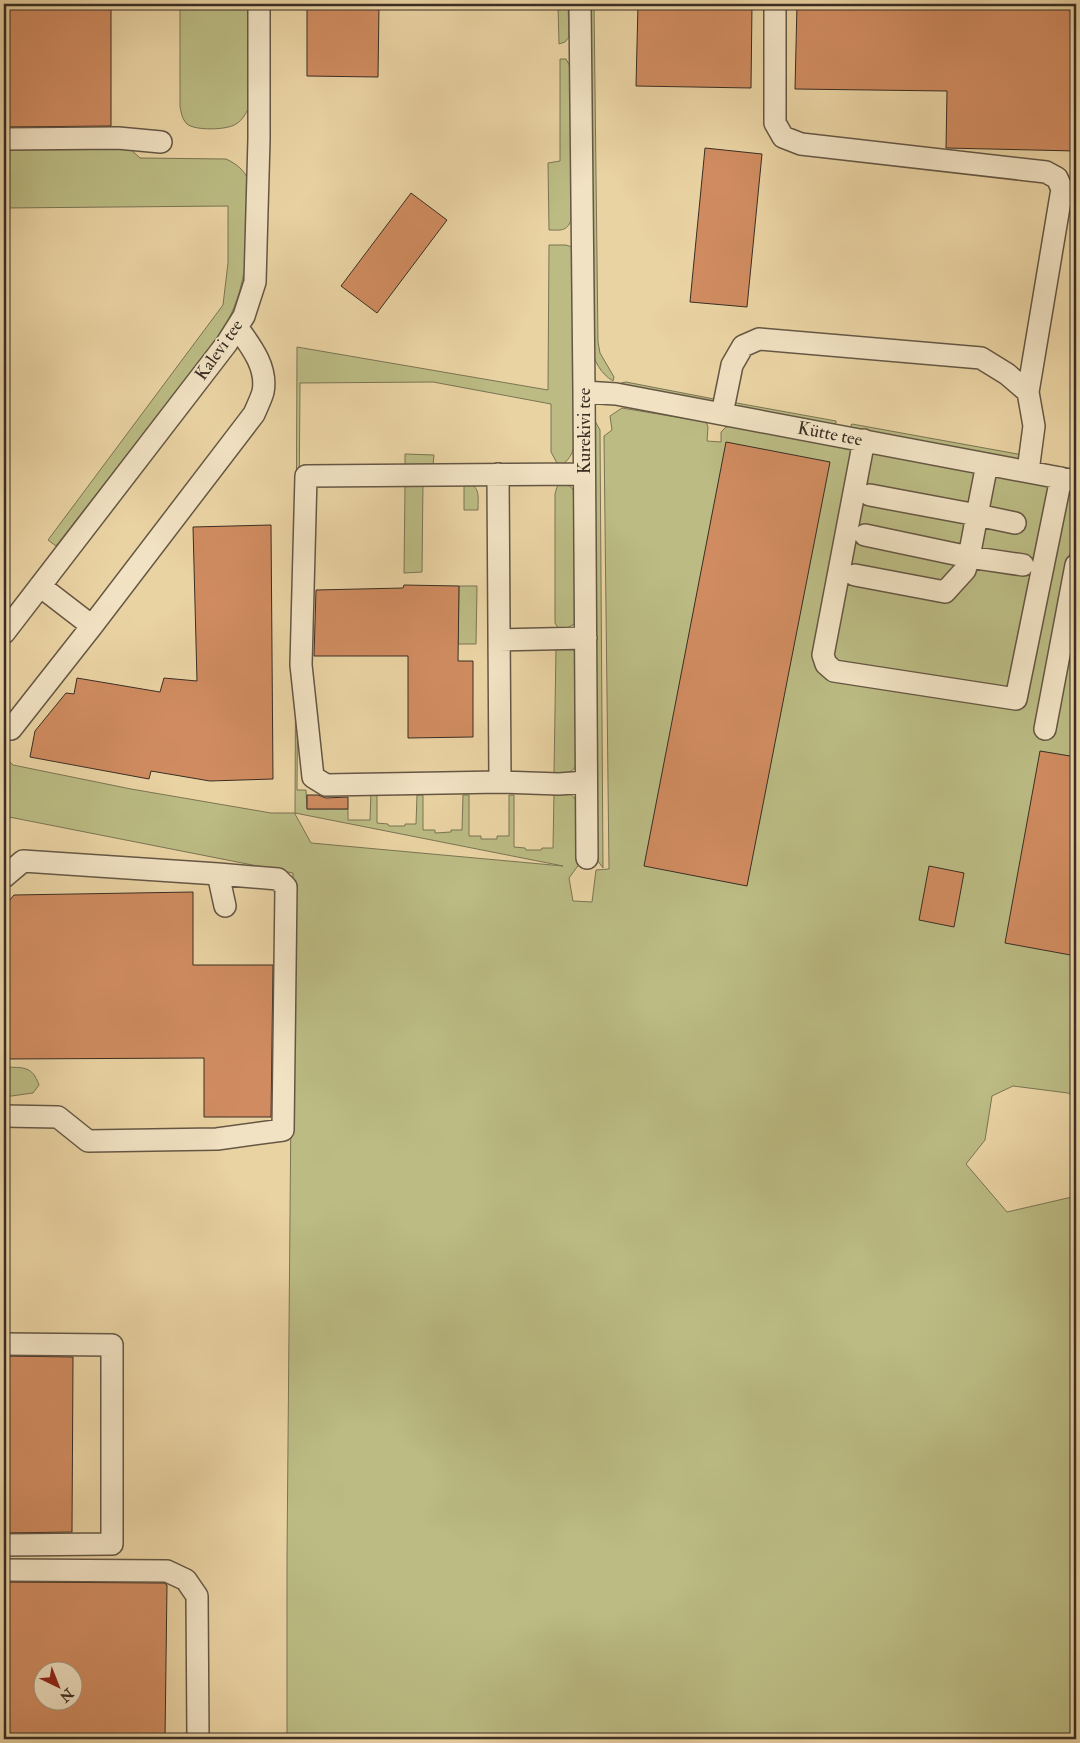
<svg xmlns="http://www.w3.org/2000/svg" width="1080" height="1743" font-family="'IM FELL Double Pica',serif">
<style>
.grass{fill:#bbbb83;stroke:#7a7454;fill-rule:evenodd}
.building{fill:#d08c60;stroke:#392e24;fill-rule:evenodd}
.lines{fill:none;stroke-linecap:round;stroke-linejoin:round}
.minor-casing{stroke:#655744;stroke-width:24}
.minor{stroke:#f1e2c3;stroke-width:21}
.labels{text-anchor:middle;dominant-baseline:central;stroke-width:4;stroke-linejoin:round;paint-order:stroke}
.street-label{font-size:18px;fill:#392e24;stroke:#f1e2c3}
</style>
<rect width="100%" height="100%" fill="#ead3a3"/>
<filter id="stains"><feTurbulence type="fractalNoise" baseFrequency=".004" numOctaves="4"/><feColorMatrix values="0 0 0 0 .2 0 0 0 0 .09 0 0 0 0 .02 0 0 0 .5 -.17"/></filter>
<radialGradient id="worn" r=".72"><stop offset=".6" stop-color="#630" stop-opacity="0"/><stop offset="1" stop-color="#630" stop-opacity=".3"/></radialGradient>
<path class="grass" d="M 180,4 L 251,4 L 250,105 C 246,113 243,120 236,124 C 228,130 195,131 187,124 C 182,119 181,112 180,106 Z
M 558,4 L 568,4 L 569,37 L 565,42 L 559,44 Z
M 588,4 L 594,4 L 598,342 L 600,353 L 614,377 L 613,381 C 600,373 595,362 591,348 Z
M 560,59 L 566,59 L 571,68 L 571,220 C 567,232 560,230 549,230 L 548,163 L 560,161 Z
M 4,147 L 129,148 L 140,158 L 226,159 C 237,164 244,170 249,181 C 247,239 252,285 219,336 L 56,546 L 48,540 L 223,305 L 228,263 L 228,206 L 4,208 Z
M 549,245 L 566,245 L 572,247 L 575,443 C 573,452 570,459 563,464 L 557,463 L 551,452 L 551,404 L 433,382 L 300,383 L 297,790 L 306,790 L 307,809 L 348,809 L 348,820 L 370,820 L 371,792 L 377,792 L 377,823 L 388,824 L 389,826 L 405,826 L 405,824 L 416,824 L 417,795 L 423,795 L 423,830 L 435,830 L 435,833 L 451,832 L 451,830 L 462,830 L 463,795 L 469,795 L 469,836 L 481,836 L 481,839 L 497,839 L 497,836 L 509,836 L 509,795 L 514,795 L 514,847 L 525,848 L 526,850 L 541,850 L 542,848 L 553,848 L 554,792 C 569,792 572,792 579,806 L 580,863 L 569,878 L 573,901 L 592,902 L 596,870 L 609,869 L 604,436 L 612,430 L 610,416 L 622,408 L 706,422 L 708,427 L 707,441 L 721,442 L 721,432 L 726,427 L 734,426 L 1071,490 L 1076,497 L 1076,522 L 1037,729 L 1076,605 L 1076,1098 L 1068,1093 L 1013,1086 L 992,1096 L 985,1140 L 966,1164 L 1007,1212 L 1072,1197 L 1076,1183 L 1076,1739 L 287,1739 L 287,1559 L 293,873 L 4,816 L 4,757 L 13,765 L 131,789 L 271,813 L 295,813 L 297,347 L 548,390 ZM 295,814 L 295,813 L 563,866 L 311,843 Z
M 626,382 L 714,399 L 713,402 L 622,386 L 621,383 Z
M 731,402 L 836,421 L 836,423 L 829,426 L 733,406 Z
M 595,421 L 600,430 L 603,868 L 595,857 L 593,424 Z
M 852,424 L 1023,455 L 1021,459 L 1016,459 L 851,428 L 851,425 Z
M 405,454 L 434,455 L 433,466 L 405,466 Z
M 423,481 L 422,572 L 404,573 L 405,487 L 407,483 Z
M 464,481 C 481,487 478,494 478,510 L 464,510 Z
M 560,484 L 567,484 L 573,489 L 575,500 L 576,623 L 567,628 L 558,628 L 555,623 L 555,494 L 557,487 Z
M 459,586 L 477,586 L 476,644 L 458,644 Z
M 556,647 L 574,648 L 577,652 L 579,759 C 573,774 569,773 554,775 Z
M 4,1067 C 23,1068 32,1065 39,1085 L 33,1093 L 4,1097 Z"/>
<path class="building" d="M 4,4 L 111,4 L 111,126 L 4,127 Z
M 307,4 L 379,4 L 378,77 L 307,76 Z
M 638,4 L 752,4 L 751,88 L 636,86 Z
M 797,4 L 1076,4 L 1076,151 L 946,148 L 947,91 L 795,89 Z
M 705,148 L 762,154 L 747,307 L 690,302 Z
M 411,193 L 447,220 L 377,313 L 341,286 Z
M 726,442 L 830,462 L 747,886 L 644,866 Z
M 271,525 L 273,779 L 210,781 L 151,771 L 149,779 L 30,757 L 35,731 L 66,693 L 74,694 L 77,678 L 160,692 L 164,678 L 197,681 L 193,527 Z
M 404,585 L 459,586 L 458,661 L 473,661 L 473,737 L 408,738 L 408,656 L 314,656 L 316,590 L 403,588 Z
M 1040,751 L 1076,757 L 1076,956 L 1005,943 Z
M 307,795 L 318,795 L 326,798 L 348,797 L 348,809 L 307,809 Z
M 929,866 L 964,873 L 954,927 L 919,920 Z
M 193,892 L 193,965 L 273,965 L 271,1117 L 204,1117 L 204,1058 L 4,1059 L 4,907 L 14,895 Z
M 4,1356 L 73,1357 L 72,1532 L 4,1533 Z
M 4,1582 L 164,1583 L 167,1585 L 165,1739 L 4,1739 ZM 42,1670 L 72,1670 L 72,1700 L 42,1700 Z"/>
<g class="lines">
<defs>
<path id="minor" d="M 580,4 L 584,392 L 587,858
M 775,4 L 775,123 L 783,137 L 801,144 L 1046,172 L 1057,178 L 1062,189 L 1028,392 L 1034,426 L 1028,471
M 4,139 L 118,138 L 161,142
M 584,392 L 616,394 L 1076,481
M 722,414 L 732,365 L 743,346 L 759,339 L 981,358 L 1007,374 L 1028,392
M 864,440 L 823,655 L 826,664 L 834,671 L 1016,699 L 1061,478
M 498,474 L 500,782
M 584,474 L 306,476 L 301,665 L 313,777 L 326,785 L 500,782 L 559,784 L 586,782
M 870,495 L 977,515 L 987,464
M 865,535 L 969,557 L 977,515 L 1015,523
M 855,575 L 945,592 L 965,570 L 969,557 L 1023,565
M 40,586 L 92,626
M 4,633 L 227,343 L 244,316 L 255,282 L 259,139 L 259,4
M 499,640 L 586,638
M 11,729 L 92,626 L 254,414 C 257,407 261,399 263,392 C 268,367 250,345 237,327
M 1045,729 L 1076,565
M 4,877 L 23,861 L 218,874 L 225,906
M 4,1116 L 58,1117 L 88,1141 L 217,1139 L 283,1130 L 286,887 L 278,879 L 218,874
M 4,1344 L 112,1345 L 112,1544 L 4,1545
M 4,1570 L 167,1571 L 186,1580 L 197,1596 L 198,1739"/>
</defs>
<use href="#minor" class="minor-casing"/>
<use href="#minor" class="minor"/>
</g>
<g class="labels">
<g class="street-label">
<text transform="translate(219 350) rotate(-55)">Kalevi tee</text>
<text transform="translate(584 431) rotate(-90)">Kurekivi tee</text>
<text transform="translate(830 434) rotate(11)">Kütte tee</text>
</g>
</g>
<rect width="1080" height="1743" fill="none" stroke="#ead3a3" stroke-width="20"/>
<rect x="5" y="5" width="1070" height="1733" fill="none" stroke="#392e24" stroke-width="2.5"/>
<rect x="10" y="10" width="1060" height="1723" fill="none" stroke="#392e24"/>
<g transform="translate(58 1686) rotate(137)"><circle r="24" fill="#f1e2c3" stroke="#a79a83"/>
<path d="M0-4L9 19L0 12L-9 19Z" fill="#8f2418"/>
<text y="-8" font-size="14" font-weight="bold" text-anchor="middle" fill="#392e24">N</text>
</g>
<rect width="100%" height="100%" filter="url(#stains)"/>
<rect width="100%" height="100%" fill="url(#worn)"/>
</svg>
